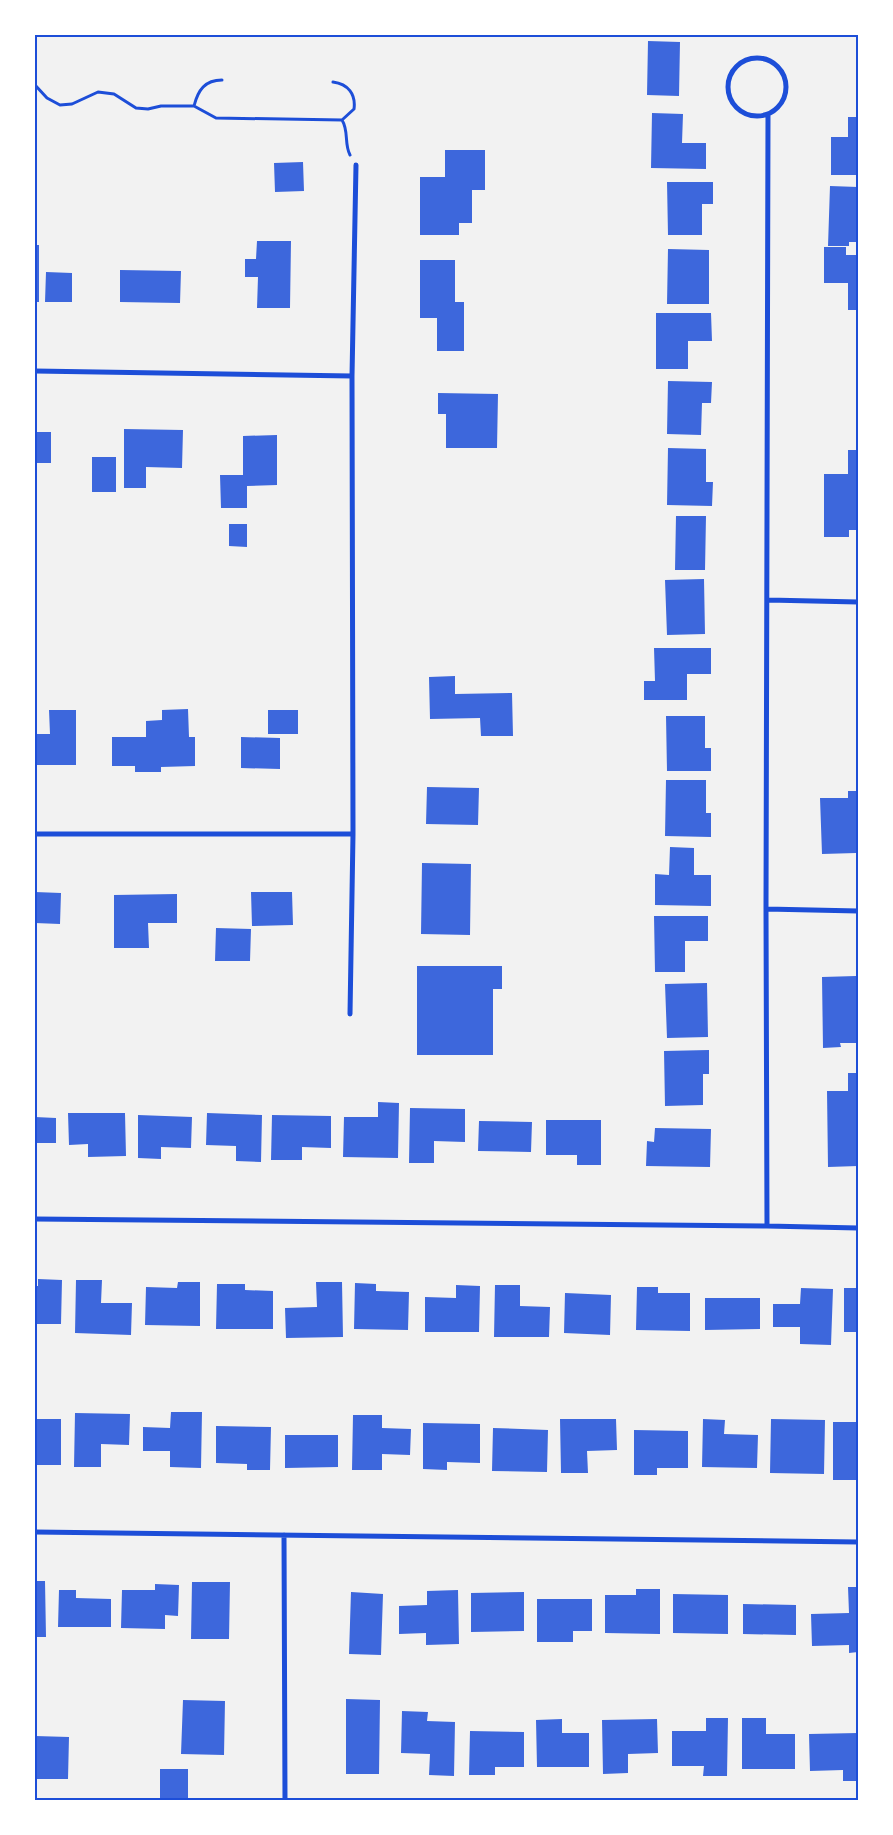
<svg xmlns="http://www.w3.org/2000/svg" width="893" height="1835" font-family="Ubuntu,sans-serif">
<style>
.building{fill:#3d67dc}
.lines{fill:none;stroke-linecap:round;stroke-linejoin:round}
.path{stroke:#1d4ed8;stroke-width:3}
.minor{stroke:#1d4ed8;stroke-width:5}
.neatline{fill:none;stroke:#1d4ed8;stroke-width:2}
</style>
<rect width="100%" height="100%" fill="#f2f2f2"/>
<path class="building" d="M 648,41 L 680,42 L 679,96 L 647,95 Z
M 652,113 L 683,114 L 682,143 L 706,143 L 706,169 L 651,168 Z
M 848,117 L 858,117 L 858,175 L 831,175 L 831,137 L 848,137 Z
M 445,150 L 485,150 L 485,190 L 472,190 L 472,223 L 459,223 L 459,235 L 420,235 L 420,177 L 445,177 Z
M 303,162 L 304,191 L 275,192 L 274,163 Z
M 667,182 L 713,182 L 713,204 L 702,204 L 702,235 L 668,235 Z
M 830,186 L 858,187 L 858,242 L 849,242 L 849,246 L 828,246 Z
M 257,241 L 291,241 L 290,308 L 257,308 L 258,277 L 245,277 L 245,259 L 256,259 Z
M 35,245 L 39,245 L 39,302 L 35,302 Z
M 824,247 L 846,247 L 846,255 L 858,255 L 858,310 L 848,310 L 848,283 L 824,283 Z
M 668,249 L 709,250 L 709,304 L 667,304 Z
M 420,260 L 455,260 L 455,302 L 464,302 L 464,351 L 437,351 L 437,318 L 420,318 Z
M 120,270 L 181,271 L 180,303 L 120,302 Z
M 46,272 L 72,273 L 72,302 L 45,302 Z
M 656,313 L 711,313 L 712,341 L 688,341 L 688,369 L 656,369 Z
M 668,381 L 712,382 L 711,403 L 702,403 L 701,435 L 667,434 Z
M 438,393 L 498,394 L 497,448 L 446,448 L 446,414 L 438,414 Z
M 124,429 L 183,430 L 182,468 L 146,467 L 146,488 L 124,488 Z
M 35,432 L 51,432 L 51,463 L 35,463 Z
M 277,435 L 277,485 L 247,486 L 247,508 L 221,508 L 220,475 L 243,475 L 243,436 Z
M 668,448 L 706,449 L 706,482 L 713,482 L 712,506 L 667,505 Z
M 848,450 L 858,450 L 858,530 L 849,530 L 849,537 L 824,537 L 824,474 L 848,474 Z
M 92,457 L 116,457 L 116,492 L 92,492 Z
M 676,516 L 706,516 L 705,570 L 675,570 Z
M 229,524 L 247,524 L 247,547 L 229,546 Z
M 704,579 L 705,634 L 667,635 L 665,580 Z
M 654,648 L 711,648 L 711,674 L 687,674 L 687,700 L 644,700 L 644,681 L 655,681 Z
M 455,676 L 455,694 L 512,693 L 513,736 L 481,736 L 480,718 L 430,719 L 429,677 Z
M 188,709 L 189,737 L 195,737 L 195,766 L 161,767 L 161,772 L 135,772 L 135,766 L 112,766 L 112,737 L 146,737 L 146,721 L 162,720 L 162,710 Z
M 49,710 L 76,710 L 76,765 L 35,765 L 35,734 L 50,734 Z
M 268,710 L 298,710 L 298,734 L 268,734 Z
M 666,716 L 705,716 L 705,748 L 711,748 L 711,771 L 667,771 Z
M 241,737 L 280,738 L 280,769 L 241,768 Z
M 666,780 L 706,780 L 706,813 L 711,813 L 711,837 L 665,836 Z
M 427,787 L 479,788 L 478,825 L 426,824 Z
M 848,791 L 858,791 L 856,853 L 822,854 L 820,798 L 848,798 Z
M 670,847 L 694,848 L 694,875 L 711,875 L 711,906 L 655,905 L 655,874 L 669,875 Z
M 422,863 L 471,864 L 470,935 L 421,934 Z
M 35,892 L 61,893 L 60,924 L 35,923 Z
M 251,892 L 292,892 L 293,925 L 252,926 Z
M 177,894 L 177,923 L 148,923 L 149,948 L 114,948 L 114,895 Z
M 654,916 L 708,916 L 708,941 L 685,941 L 685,972 L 655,972 Z
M 216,928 L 251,929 L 250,961 L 215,961 Z
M 417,966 L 502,966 L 502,989 L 493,989 L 493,1055 L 417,1055 Z
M 856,976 L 858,1043 L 840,1043 L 841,1047 L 823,1048 L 822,977 Z
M 707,983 L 708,1037 L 667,1038 L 665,984 Z
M 709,1050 L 709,1074 L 703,1074 L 703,1105 L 665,1106 L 664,1051 Z
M 848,1073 L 858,1073 L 858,1166 L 828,1167 L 827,1091 L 848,1091 Z
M 378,1102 L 399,1103 L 398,1158 L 343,1157 L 344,1117 L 378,1117 Z
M 410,1108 L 465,1109 L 465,1142 L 434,1141 L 434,1163 L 409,1163 Z
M 68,1113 L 125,1113 L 126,1156 L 88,1157 L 88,1144 L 69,1145 Z
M 207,1113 L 262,1115 L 261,1162 L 236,1161 L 236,1146 L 206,1145 Z
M 138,1115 L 192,1117 L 191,1148 L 161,1147 L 161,1159 L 138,1158 Z
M 272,1115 L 331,1116 L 331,1148 L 302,1147 L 302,1160 L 271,1160 Z
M 35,1117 L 56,1118 L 56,1143 L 35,1143 Z
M 546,1120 L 601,1120 L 601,1165 L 577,1165 L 577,1155 L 546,1155 Z
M 479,1121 L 532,1122 L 531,1152 L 478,1151 Z
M 655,1128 L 711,1129 L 710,1167 L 646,1166 L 647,1141 L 654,1142 Z
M 38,1279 L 62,1280 L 61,1324 L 35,1324 L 35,1286 L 38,1286 Z
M 76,1280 L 102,1280 L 101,1303 L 132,1303 L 131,1335 L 75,1333 Z
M 178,1282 L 200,1282 L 200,1326 L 145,1325 L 146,1287 L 177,1288 Z
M 316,1282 L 342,1282 L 343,1337 L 286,1338 L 285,1308 L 317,1307 Z
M 355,1283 L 376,1284 L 376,1291 L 409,1292 L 408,1330 L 354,1329 Z
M 217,1284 L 245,1284 L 245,1290 L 273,1291 L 273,1329 L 216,1329 Z
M 456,1285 L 480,1286 L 479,1332 L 425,1332 L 425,1297 L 456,1298 Z
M 495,1285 L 520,1285 L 520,1306 L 550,1307 L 549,1337 L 494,1337 Z
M 637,1287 L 658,1287 L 658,1293 L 690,1293 L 690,1331 L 636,1330 Z
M 801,1288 L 833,1289 L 831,1345 L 800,1344 L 800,1327 L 773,1327 L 773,1304 L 800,1304 Z
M 844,1288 L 858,1288 L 858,1332 L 844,1332 Z
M 565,1293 L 611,1295 L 610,1335 L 564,1333 Z
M 705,1298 L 760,1298 L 760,1329 L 705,1330 Z
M 171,1412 L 202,1412 L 201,1468 L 170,1467 L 170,1451 L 143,1451 L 143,1427 L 170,1428 Z
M 75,1413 L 130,1414 L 129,1445 L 101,1444 L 101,1467 L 74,1467 Z
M 353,1415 L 382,1415 L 382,1428 L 411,1429 L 410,1455 L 382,1454 L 382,1470 L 352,1470 Z
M 35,1419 L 61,1419 L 61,1465 L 37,1465 L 37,1458 L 35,1458 Z
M 560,1419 L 616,1419 L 617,1450 L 587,1451 L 588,1473 L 561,1473 Z
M 703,1419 L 725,1420 L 724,1434 L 758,1435 L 757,1468 L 702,1467 Z
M 771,1419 L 825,1420 L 824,1474 L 770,1473 Z
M 833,1422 L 858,1422 L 858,1480 L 833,1480 Z
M 423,1423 L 480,1424 L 480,1463 L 447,1462 L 447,1470 L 423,1469 Z
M 216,1426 L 271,1427 L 270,1470 L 247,1470 L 247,1464 L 216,1463 Z
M 493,1428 L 548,1430 L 547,1472 L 492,1471 Z
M 634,1430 L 688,1431 L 688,1468 L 657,1468 L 657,1475 L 634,1475 Z
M 285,1435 L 338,1435 L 338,1467 L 285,1468 Z
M 35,1581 L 45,1581 L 46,1637 L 35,1637 Z
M 192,1582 L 230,1582 L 229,1639 L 191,1639 Z
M 155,1584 L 179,1585 L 178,1616 L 165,1615 L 165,1629 L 121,1628 L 122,1590 L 155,1590 Z
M 848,1587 L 858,1587 L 858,1652 L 849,1653 L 849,1645 L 812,1646 L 811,1614 L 849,1613 Z
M 636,1589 L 660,1589 L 660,1634 L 605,1633 L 605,1595 L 636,1595 Z
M 59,1590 L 76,1590 L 76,1598 L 111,1599 L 111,1627 L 58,1627 Z
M 458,1590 L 459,1644 L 426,1645 L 426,1633 L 399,1634 L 399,1606 L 427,1605 L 427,1591 Z
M 351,1592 L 383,1594 L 381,1655 L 349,1654 Z
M 524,1592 L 524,1631 L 471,1632 L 471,1593 Z
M 673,1594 L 728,1595 L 728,1634 L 673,1633 Z
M 537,1599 L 592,1599 L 592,1631 L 573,1631 L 573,1642 L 537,1642 Z
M 743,1604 L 796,1605 L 796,1635 L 743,1634 Z
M 346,1699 L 380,1700 L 379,1774 L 346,1774 Z
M 183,1700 L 225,1701 L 224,1755 L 181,1754 Z
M 402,1711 L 428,1712 L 427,1721 L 455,1722 L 454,1776 L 429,1775 L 430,1754 L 401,1753 Z
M 706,1718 L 728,1718 L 727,1776 L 703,1776 L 704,1766 L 672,1766 L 672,1731 L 706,1731 Z
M 742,1718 L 766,1718 L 766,1734 L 795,1734 L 795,1769 L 742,1769 Z
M 562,1719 L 562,1733 L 589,1733 L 589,1767 L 537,1767 L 536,1720 Z
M 657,1719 L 658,1753 L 628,1754 L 628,1773 L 603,1774 L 602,1720 Z
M 470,1731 L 524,1732 L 524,1767 L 495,1767 L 495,1775 L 469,1775 Z
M 858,1733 L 858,1781 L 843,1781 L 843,1770 L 810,1771 L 809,1734 Z
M 35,1736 L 69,1737 L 68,1779 L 36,1779 Z
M 160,1769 L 188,1769 L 188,1800 L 160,1800 Z"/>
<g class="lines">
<path class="path" d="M 333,82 C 348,84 356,94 354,109 L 342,120
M 35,85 L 47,98 L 60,105 L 72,104 L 98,92 L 114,94 L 136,108 L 148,109 L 161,106 L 194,106 L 216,118 L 342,120 C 349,131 344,144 350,155
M 194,106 C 198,90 205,80 222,80"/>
<path class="minor" d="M728 87a29 29 0 1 1 58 0a29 29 0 1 1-58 0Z
M 35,371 L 352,376
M 768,600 L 858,602
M 35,834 L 353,834
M 766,909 L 858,911
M 350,1014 L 353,834 L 352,376 L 356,165
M 35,1219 L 767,1226 L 858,1228
M 767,1226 L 766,909 L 768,115
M 35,1532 L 858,1542
M 284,1535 L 285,1800"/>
</g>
<rect width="893" height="1835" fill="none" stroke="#ffffff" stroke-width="72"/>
<rect x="36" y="36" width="821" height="1763" class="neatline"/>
</svg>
